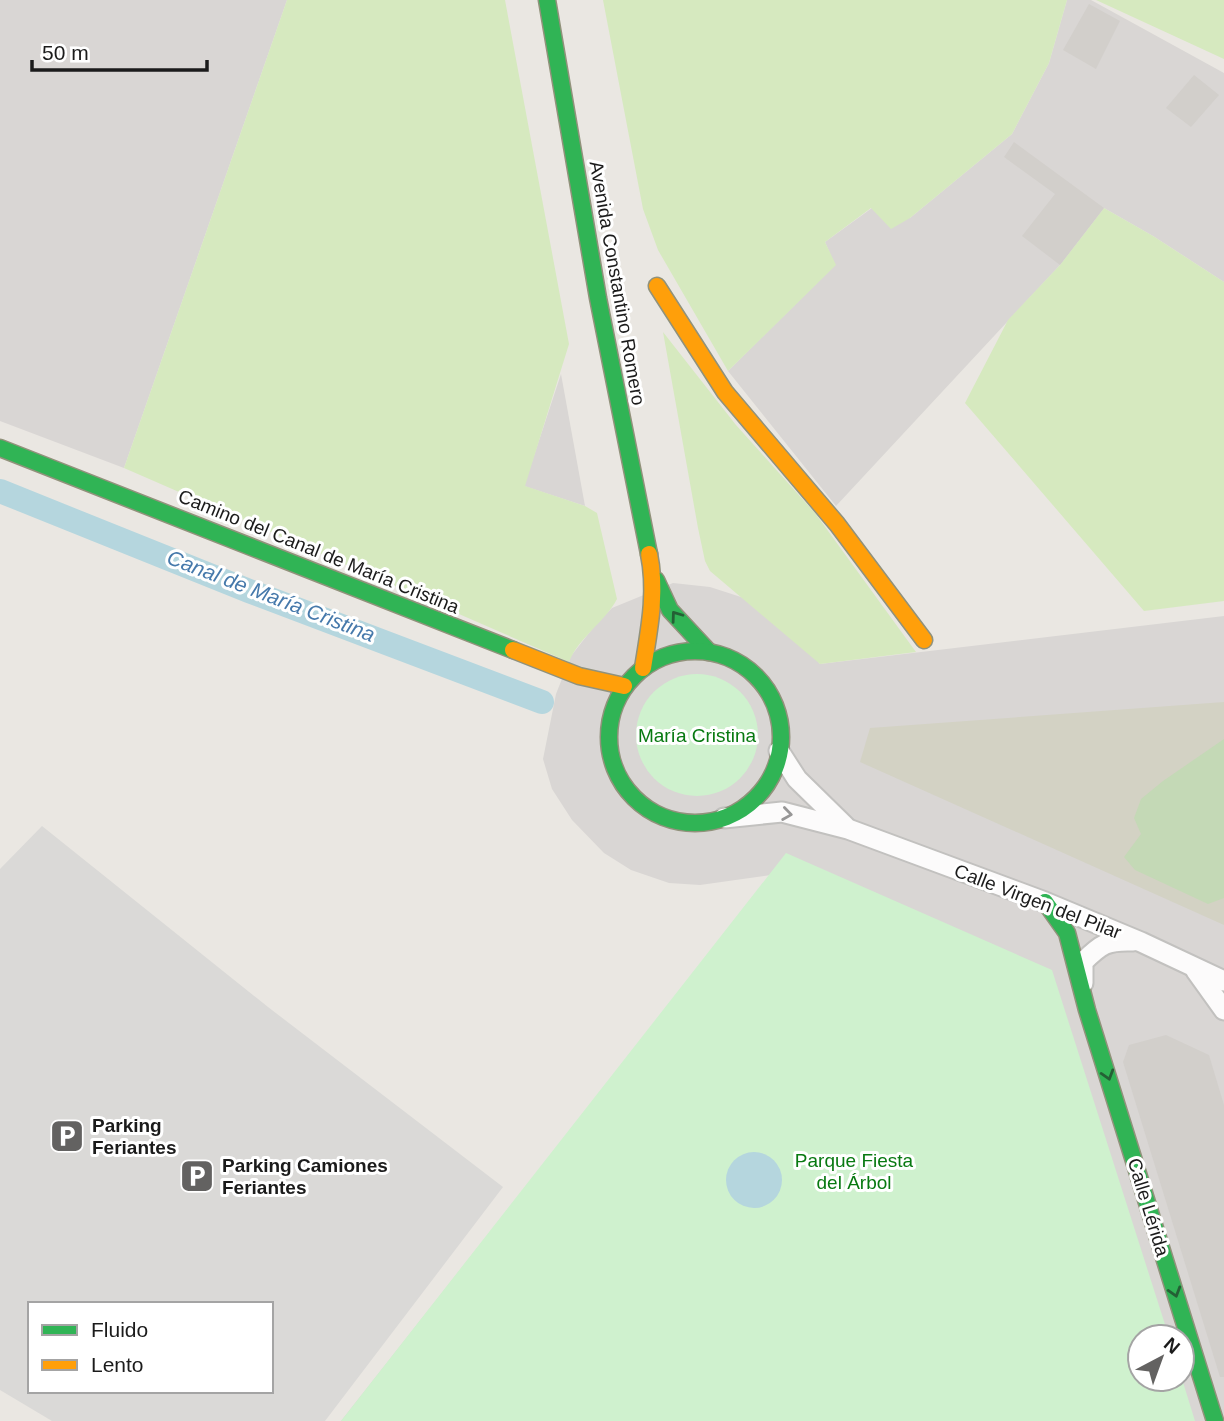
<svg xmlns="http://www.w3.org/2000/svg" width="1224" height="1421" viewBox="0 0 1224 1421" font-family="Helvetica,sans-serif">
<style>
.residential{fill:#d9d6d4;fill-rule:evenodd}
.construction{fill:#d3d2c4}
.grass{fill:#d6e9bf}
.forest{fill:#c4d9b6}
.park{fill:#cff1ce}
.parking{fill:#dad9d7;fill-rule:evenodd}
.water{fill:#b5d6de}
.lines{fill:none;stroke-linecap:round;stroke-linejoin:round}
.canal{stroke:#b5d6de;stroke-width:24}
.building{fill:#d2cfcb}
.street-casing{stroke:#c2c1bf;stroke-width:23}
.fast-casing{stroke:#91927b;stroke-width:19}
.slow-casing{stroke:#91927b;stroke-width:19}
.street{stroke:#fcfbfb;stroke-width:19}
.fast{stroke:#30b455;stroke-width:16}
.slow{stroke:#ff9f0a;stroke-width:16}
.oneway{stroke:#246035}
.oneway2{stroke:#979696}
.labels{text-anchor:middle;stroke-width:6;stroke-linejoin:round;paint-order:stroke}
.street-label{font-size:19px;fill:#1b1b1b;stroke:#fff}
.park-label{font-size:19px;fill:#087911;stroke:#fff}
.poi-label{font-size:19px;font-weight:bold;fill:#1b1b1b;stroke:#fff;text-anchor:start}
.water-label{font-size:21px;font-style:italic;fill:#4679ab;stroke:#fff}
</style>
<rect width="100%" height="100%" fill="#eae7e2"/>
<!-- residential -->
<g class="residential">
<path d="M0,0H287L124,468L0,421Z"/>
<path d="M1067,0H1091L1224,73V282L1153,236L1104,208L1060,265L836,506L728,371L835,265L825,242L872,208L910,218L1012,134L1049,63Z"/>
<path d="M561,374L585,506L524,486Z"/>
<path d="M673,583L710,587L741,597L786,624L820,664L1224,616V1421H341L771,875L700,885L669,883L631,870L604,853L572,820L552,789L543,759L556,694L571,656L596,624L612,608ZM1140,1337H1182V1379H1140Z"/>
</g>
<!-- construction -->
<path class="construction" d="M1224,702V925L860,762L870,728Z"/>
<!-- grass -->
<g class="grass">
<path d="M287,0H505L569,344L525,486L585,506L597,513L617,599C605,622 579,637 569,662L124,468Z"/>
<path d="M603,0H1067L1049,63L1012,134L910,218L891,229L871,208L825,242L836,265L728,371L658,250L643,209Z"/>
<path d="M1096,0H1224V59Z"/>
<path d="M1104,208L1153,236L1224,282V601L1144,611L965,403L1008,320L1060,265Z"/>
<path d="M663,332L736,425L815,513L916,652L820,664L710,571L705,561L698,528Z"/>
</g>
<!-- forest -->
<path class="forest" d="M1224,739V898L1208,904L1135,870L1124,857L1141,834L1134,818L1141,799L1163,781Z"/>
<!-- park -->
<g class="park">
<circle cx="697" cy="735" r="61"/>
<path d="M786,853L1052,970L1169,1337H1140V1379H1182L1195,1421H341Z"/>
</g>
<!-- parking -->
<path class="parking" d="M42,826L268,1007L503,1187L325,1421H52L0,1390V869ZM30,1304H271V1391H30Z"/>
<!-- water -->
<circle class="water" cx="754" cy="1180" r="28"/>
<g class="lines">
<!-- canal -->
<path class="canal" d="M0,491L249,591L542,702"/>
</g>
<!-- building -->
<g class="building">
<path d="M1089,4L1120,21L1096,69L1063,50Z"/>
<path d="M1194,75L1219,95L1191,127L1166,108Z"/>
<path d="M1014,142L1104,208L1060,265L1022,236L1055,194L1004,157Z"/>
<path d="M1166,1035L1209,1055L1224,1105V1377H1220L1123,1062L1129,1045Z"/>
</g>
<g class="lines">
<!-- street casing -->
<g class="street-casing">
<g id="street">
<path d="M779,751L797,779L845,826"/>
<path d="M724,818L782,812L848,829L1045,902L1141,942L1224,981"/>
<path d="M1196,971L1224,1010"/>
<path d="M1083,983V962C1101,944 1107,940 1133,941"/>
</g>
</g>
<!-- fast casing -->
<g class="fast-casing">
<g id="fast">
<path d="M547,0L598,298L649,554"/>
<path d="M0,448L513,650"/>
<path d="M656,580L670,610L709,652"/>
<circle cx="695" cy="737" r="86"/>
<path d="M1045,902L1067,933L1087,1010L1215,1421"/>
</g>
</g>
<!-- slow casing -->
<g class="slow-casing">
<g id="slow">
<path d="M657,286L725,392L837,524L924,640"/>
<path d="M513,650L579,676L624,686"/>
<path d="M643,668C649,630 657,593 649,554"/>
</g>
</g>
<!-- street -->
<use href="#street" class="street"/>
<!-- fast -->
<use href="#fast" class="fast"/>
<!-- slow -->
<use href="#slow" class="slow"/>
</g>
<!-- one-way arrows -->
<defs><path id="oneway-chevron" d="M-2-3.5L2.5 0L-2 3.5" fill="none" stroke-width="1.6" stroke-linecap="round" stroke-linejoin="round" transform="scale(1.75)"/></defs>
<g class="oneway">
<use href="#oneway-chevron" transform="translate(676 616) rotate(-126)"/>
<use href="#oneway-chevron" transform="translate(1108 1075) rotate(73)"/>
<use href="#oneway-chevron" transform="translate(1175 1292) rotate(73)"/>
</g>
<use class="oneway2" href="#oneway-chevron" transform="translate(787 814) rotate(8)"/>
<!-- icons -->
<defs>
<g id="parking-square" transform="scale(1.75)"><rect x="-9" y="-9" width="18" height="18" rx="4" fill="#636261" stroke="#fff"/><path d="M-3.5-5.5H1a3.5 3.5 0 0 1 0 7H-1V5.5H-3.5ZM-1-3.4V-.6H.8a1.4 1.4 0 0 0 0-2.8Z" fill="#fff"/></g>
</defs>
<g fill-rule="evenodd">
<use href="#parking-square" x="67" y="1136"/>
<use href="#parking-square" x="197" y="1176"/>
</g>
<g class="labels">
<!-- street labels -->
<g class="street-label">
<text transform="translate(618 283) rotate(80)" y="7">Avenida Constantino Romero</text>
<text transform="translate(319 551) rotate(22)" y="7">Camino del Canal de María Cristina</text>
<text transform="translate(1038 901) rotate(21)" y="7">Calle Virgen del Pilar</text>
<text transform="translate(1149 1207) rotate(73)" y="7">Calle Lérida</text>
</g>
<!-- park labels -->
<g class="park-label">
<text x="697" y="742">María Cristina</text>
<text x="854" y="1167">Parque Fiesta<tspan x="854" dy="22">del Árbol</tspan></text>
</g>
<!-- poi labels -->
<g class="poi-label">
<text x="92" y="1132">Parking<tspan x="92" dy="22">Feriantes</tspan></text>
<text x="222" y="1172">Parking Camiones<tspan x="222" dy="22">Feriantes</tspan></text>
</g>
<!-- water labels -->
<g class="water-label">
<text transform="translate(271 596) rotate(21)" y="7">Canal de María Cristina</text>
</g>
</g>
<!-- legend -->
<rect x="28" y="1302" width="245" height="91" fill="#ffffff" stroke="#a4a4a4" stroke-width="2"/>
<rect x="42" y="1325" width="35" height="10" fill="#30b455" stroke="#a4a4a4" stroke-width="2"/>
<text x="91" y="1337" font-size="21" fill="#1b1b1b">Fluido</text>
<rect x="42" y="1360" width="35" height="10" fill="#ff9f0a" stroke="#a4a4a4" stroke-width="2"/>
<text x="91" y="1372" font-size="21" fill="#1b1b1b">Lento</text>
<!-- north arrow -->
<g transform="translate(1161 1358) rotate(41)"><circle r="33" fill="#ffffff" stroke="#a4a4a4" stroke-width="2"/>
<path d="M0-5L12 26L0 18L-12 26Z" fill="#636261"/>
<text y="-10" font-size="19" font-weight="bold" text-anchor="middle" fill="#1b1b1b">N</text>
</g>
<!-- scale -->
<path d="M32 60v10h175v-10" fill="none" stroke="#1b1b1b" stroke-width="3.5"/>
<text x="42" y="60" font-size="21" fill="#1b1b1b" stroke="#ffffff" stroke-width="5" paint-order="stroke">50 m</text>
</svg>
